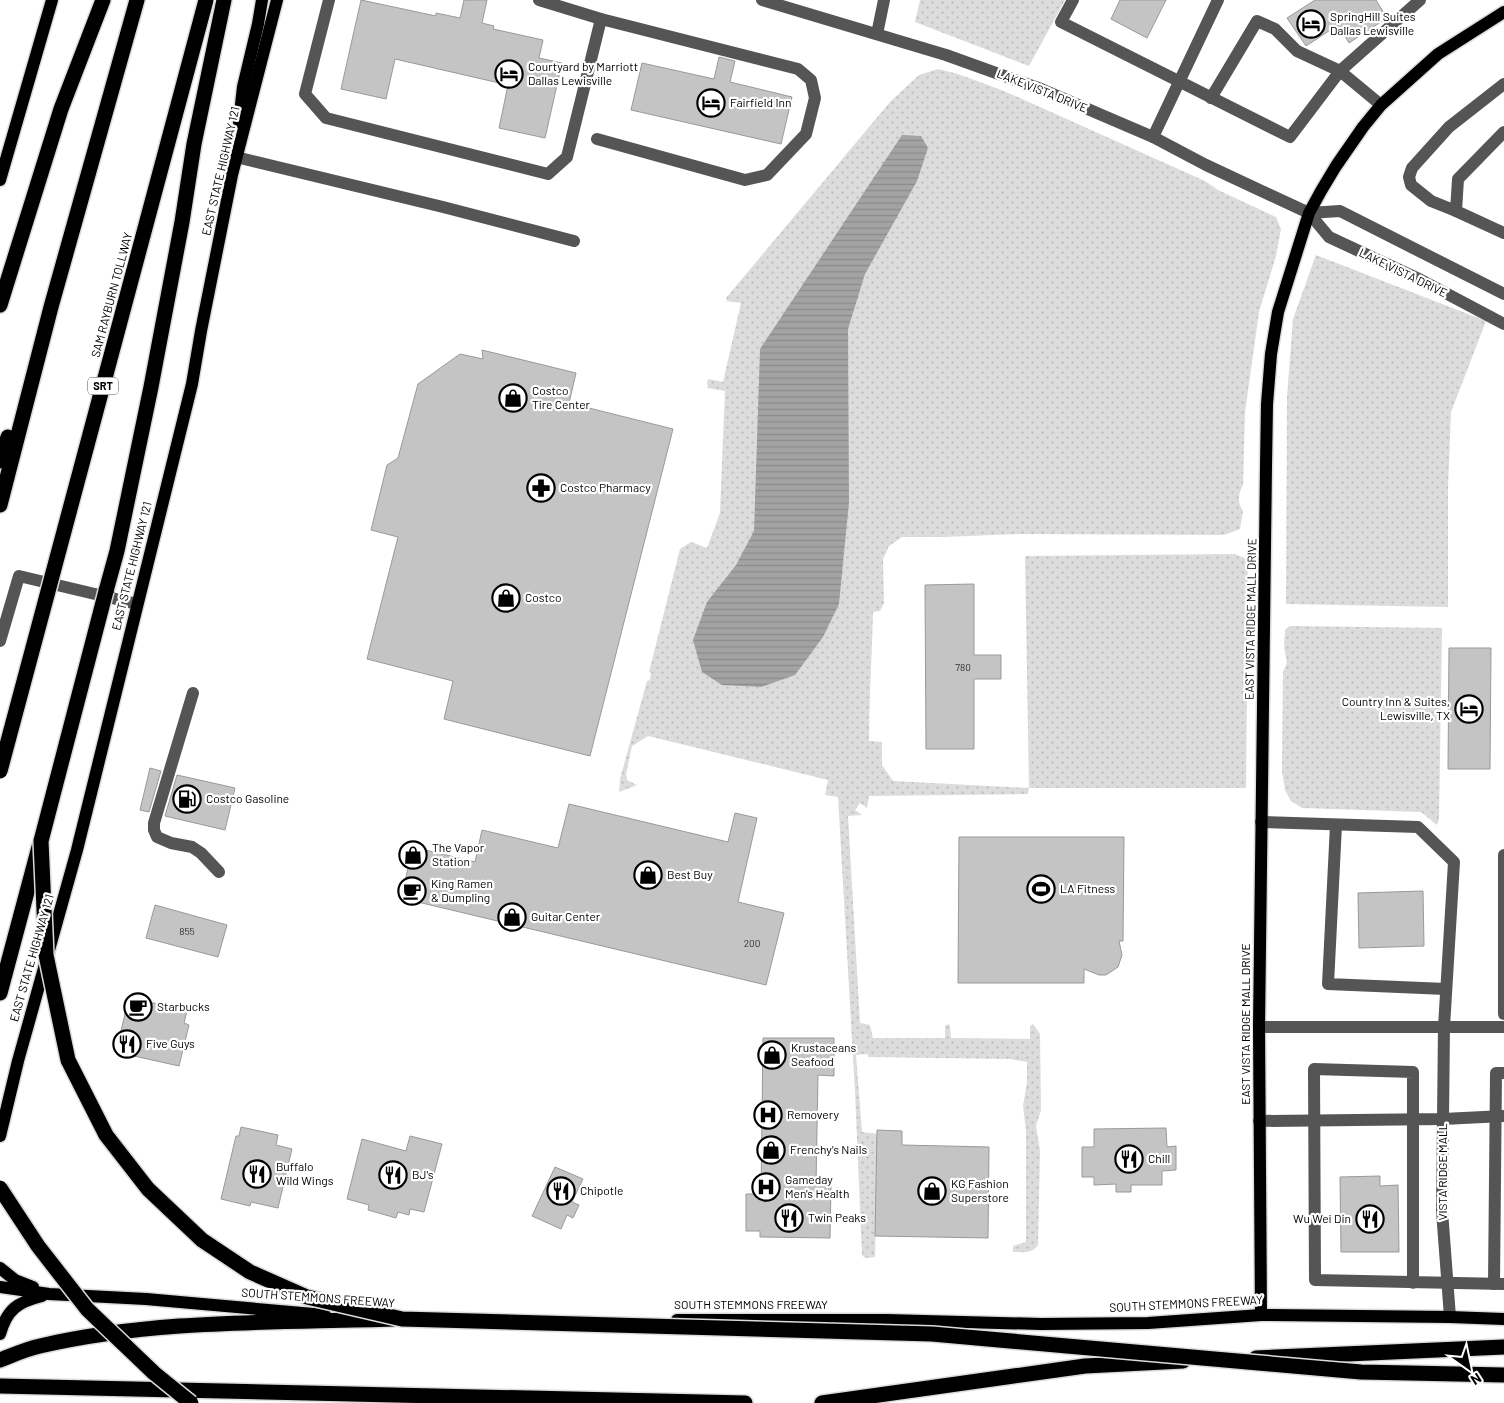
<svg xmlns="http://www.w3.org/2000/svg" width="1504" height="1403" viewBox="0 0 1504 1403" font-family="Barlow,sans-serif">
<style>
.grass{fill:url(#grass-dots)}
.water{fill:url(#water-rules)}
.building{fill:#c4c4c4;stroke:#999}
.lines{fill:none;stroke-linecap:round;stroke-linejoin:round}
.major-casing{stroke:#dbdbdb;stroke-width:15}
.highway-casing{stroke:#dbdbdb;stroke-width:18}
.minor{stroke:#555;stroke-width:12}
.major{stroke:#000;stroke-width:12}
.highway{stroke:#000;stroke-width:15}
.highway-bridge-casing{stroke:#dbdbdb;stroke-width:18;stroke-linecap:butt}
.highway-bridge{stroke:#000;stroke-width:15}
.labels{text-anchor:middle;stroke-width:4.5;stroke-linejoin:round;paint-order:stroke}
.number-label{font-size:10px;fill:#313131}
.shield{fill:#fff;stroke:#4c4c4c;stroke-width:1}
.shield-label{font-size:11px;font-weight:bold;fill:#000}
.poi-label{font-size:12px;fill:#000;stroke:#fff;text-anchor:start}
.street-label{font-size:12px;fill:#000;stroke:#fff}
</style>
<defs>
<pattern id="grass-dots" width="8" height="8" patternUnits="userSpaceOnUse" patternTransform="scale(1.25)"><rect width="8" height="8" fill="#dcdcdc"/><path d="M2 2h.1M6 6h.1" fill="none" stroke="#bbb" stroke-width="1.8" stroke-linecap="round"/></pattern>
<pattern id="water-rules" width="6" height="5" patternUnits="userSpaceOnUse" patternTransform="scale(1.25)"><rect width="6" height="5" fill="#a3a3a3"/><path d="M0 2.5h6" fill="none" stroke="#8b8b8b"/></pattern>
</defs>
<rect width="100%" height="100%" fill="#fff"/>
<!-- grass -->
<g class="grass">
<path d="M920,0H1065L1029,66L915,22Z"/>
<path d="M938,69L958,74L1004,91L1205,181L1218,190L1276,217L1281,229L1276,256L1259,312L1245,412L1243,485C1238,494 1237,502 1243,511L1240,529L1224,535L1021,534L943,537H902L889,546L883,559L884,603L880,611L873,612C872,655 869,698 869,741L882,742V765L893,781L1029,788L1025,556L1235,554L1247,559L1248,580L1246,788H1029L1028,794L869,796L867,808L860,803L855,810L862,815L848,816L860,1023L870,1025L873,1038H945V1026L948,1024L950,1026L951,1038L1030,1039V1026L1033,1024L1040,1034L1041,1110L1036,1126L1040,1151L1038,1245C1032,1254 1023,1252 1013,1252V1246L1026,1242V1131L1023,1106L1027,1082V1062L1010,1059L868,1057V1054L856,1055L862,1132L878,1134L875,1257L865,1258L862,1255L855,1091L838,797L825,795L828,780L648,736L632,746L626,774L627,780L637,785L619,792L620,779L647,681L650,680L651,673L649,672L680,549L691,542L707,548L720,513L725,391L708,388L707,381L709,379L723,382L741,303L727,301L726,298L890,102L919,75Z"/>
<path d="M1316,255L1486,321L1451,412L1448,487V607L1286,604L1287,397L1293,319Z"/>
<path d="M1290,626L1442,628L1439,819L1437,825L1421,812L1302,808L1291,801L1285,790L1282,771L1283,671C1289,663 1286,660 1285,652C1283,645 1285,637 1285,630Z"/>
</g>
<!-- water -->
<path class="water" d="M902,135L921,136L928,148L917,181L865,274L848,329L849,502L839,604L823,637L795,675L761,687L722,685L702,672L693,640L707,602L736,565L754,531L760,349Z"/>
<!-- building -->
<g class="building">
<path d="M361,0L436,16V13L460,18L464,0H487L482,23L494,26L493,29L543,40L539,58L562,63L545,138L499,128L508,85L395,59L386,99L341,89Z"/>
<path d="M1120,0H1166L1147,38L1111,19Z"/>
<path d="M1315,0H1376L1387,18L1349,43L1338,25L1306,46L1287,18Z"/>
<path d="M719,57L735,61L730,82L792,97L781,144L631,110L642,63L714,79Z"/>
<path d="M482,350L576,373L569,403L673,429L590,756L444,719L453,681L367,659L398,537L371,530L387,465L398,458L418,384L460,354L483,359Z"/>
<path d="M974,584V655H1001V679H974V749H926L925,585Z"/>
<path d="M1449,648H1491L1490,769H1448Z"/>
<path d="M150,768L161,771L149,812L140,810Z"/>
<path d="M177,775L235,788L225,830L165,816Z"/>
<path d="M569,804L728,842L735,813L757,818L738,902L784,913L766,985L401,898L413,847L475,862L482,830L558,848Z"/>
<path d="M959,837H1124L1123,941H1119L1122,955L1118,967L1106,975H1099L1084,969V983H958Z"/>
<path d="M1423,891L1424,946L1359,948L1358,893Z"/>
<path d="M155,905L227,925L218,957L146,938Z"/>
<path d="M129,997L187,1011L184,1023L189,1025L179,1066L116,1052Z"/>
<path d="M763,1038H834V1076L818,1075L816,1185H831L830,1238L760,1237V1231H746V1194H761Z"/>
<path d="M241,1127L278,1135L276,1145L292,1149L278,1208L251,1202L250,1206L221,1199L236,1136H239Z"/>
<path d="M1166,1128L1167,1147L1176,1146V1170L1162,1171V1185H1131V1192H1116V1184L1094,1185V1177H1082V1147H1094V1129Z"/>
<path d="M877,1130L902,1131V1145L989,1147L988,1238L875,1236Z"/>
<path d="M410,1136L442,1144L424,1212L410,1209L409,1215L398,1212L396,1218L368,1210L369,1205L347,1199L362,1139L406,1151Z"/>
<path d="M555,1167L583,1179L572,1202L579,1205L573,1218L567,1215L561,1229L532,1216Z"/>
<path d="M1380,1176V1186L1398,1185L1399,1252H1341L1340,1177Z"/>
</g>
<g class="lines">
<!-- major casing -->
<g class="major-casing">
<g id="major">
<path d="M239,122L243,87L258,24L262,0"/>
<path d="M0,180L52,0"/>
<path d="M0,1136L18,1061L77,850L192,384L201,331L232,175L277,0"/>
<path d="M0,1268L15,1280L33,1287"/>
<path d="M0,1287L49,1294L146,1299L325,1315"/>
<path d="M1261,1315L1259,1027L1266,466L1267,404L1271,354L1278,312L1309,213L1321,191L1336,166L1363,127L1381,105L1438,54L1504,12"/>
<path d="M677,1320H887L1041,1324L1148,1323L1261,1315L1450,1317L1504,1319"/>
<path d="M0,1334C7,1309 18,1302 42,1296"/>
</g>
</g>
<!-- highway casing -->
<g class="highway-casing">
<g id="highway">
<path d="M0,305L61,109L103,0"/>
<path d="M0,461L8,437"/>
<path d="M0,505L51,307L137,0"/>
<path d="M106,591L117,551L151,387L182,222L194,144L224,0"/>
<path d="M0,993L39,847"/>
<path d="M1256,1358L1504,1347"/>
<path d="M0,1360C13,1355 26,1349 40,1346C156,1319 275,1323 393,1319"/>
<path d="M0,1386L745,1403"/>
<path d="M822,1403L1085,1366L1183,1361"/>
</g>
</g>
<!-- minor -->
<g class="minor">
<path d="M329,0L305,94L326,118L548,174L567,157L601,19"/>
<path d="M539,0L601,19L798,69L811,80L815,98L806,134L767,175L745,180L597,139"/>
<path d="M762,0L946,55L1041,89L1153,137L1206,165L1309,213L1329,237L1421,280L1504,324"/>
<path d="M1073,0L1061,22L1290,137L1340,71L1420,0"/>
<path d="M877,34L884,0"/>
<path d="M1211,98L1257,21L1275,29L1297,51L1340,71L1381,105"/>
<path d="M1504,132L1458,179L1456,211L1504,233"/>
<path d="M1153,137L1218,0"/>
<path d="M236,157L443,207L574,241"/>
<path d="M1456,211L1431,201L1411,185L1409,177L1412,168L1449,127L1504,84"/>
<path d="M1309,213L1340,211L1504,294"/>
<path d="M0,641L19,576L137,604"/>
<path d="M193,693L154,823V830L157,837L171,843L192,847L201,853L219,872"/>
<path d="M1261,822L1418,827L1454,862L1444,1027L1442,1211L1450,1317"/>
<path d="M1336,825L1328,984L1446,989"/>
<path d="M1504,855V1014"/>
<path d="M1259,1027H1504"/>
<path d="M1259,1121L1443,1119L1504,1116"/>
<path d="M1413,1283V1072L1314,1069L1315,1280L1504,1284"/>
<path d="M1494,1284L1496,1073H1504"/>
</g>
<!-- major -->
<use href="#major" class="major"/>
<!-- highway -->
<use href="#highway" class="highway"/>
<!-- highway-bridge casing -->
<g class="highway-bridge-casing">
<g id="highway-bridge">
<path d="M106,591L41,841L46,955L68,1060L106,1135L148,1189L202,1240L250,1272L307,1297L402,1319L932,1334L1361,1372L1504,1375"/>
<path d="M0,771L206,0"/>
<path d="M0,1188L38,1246L87,1309L154,1373L191,1403"/>
</g>
</g>
<!-- highway-bridge -->
<use href="#highway-bridge" class="highway-bridge"/>
</g>
<!-- icons -->
<defs>
<g id="hotel-ring" transform="scale(1.4375)"><circle r="9.5" fill="#fff" stroke="#000" stroke-width="1.5"/><path d="M-6-4.5h1.5V1H6V5H4.5V3h-9V5H-6ZM-4 0a1.8 1.8 0 1 1 3.6 0ZM.5 0V-2.5h3Q6-2.5 6 0Z" fill="#000"/></g>
<g id="shop-ring" transform="scale(1.4375)"><circle r="9.5" fill="#fff" stroke="#000" stroke-width="1.5"/><path d="M-5-2.5h2.3a2.7 3.5 0 0 1 5.4 0H5L5.5 6h-11ZM-1.5-2.5h3a1.5 2.3 0 0 0-3 0Z" fill="#000"/></g>
<g id="pharmacy-ring" transform="scale(1.4375)"><circle r="9.5" fill="#fff" stroke="#000" stroke-width="1.5"/><path d="M-2-6h4v4h4v4h-4v4h-4v-4h-4v-4h4Z" fill="#000"/></g>
<g id="fuel-ring" transform="scale(1.4375)"><circle r="9.5" fill="#fff" stroke="#000" stroke-width="1.5"/><path d="M-5.5-6h7V0h2V4h1.3V-2.5L3-4.5l.8-.8L6-3V5H2.5V1h-1V6h-7ZM-4.2-4.7v3.2H.2V-4.7Z" fill="#000"/></g>
<g id="stadium-ring" transform="scale(1.4375)"><circle r="9.5" fill="#fff" stroke="#000" stroke-width="1.5"/><path d="M0-5a6.5 5 0 1 0 0 10a6.5 5 0 1 0 0-10ZM-3.5-1.8h7v3.6h-7Z" fill="#000"/></g>
<g id="cafe-ring" transform="scale(1.4375)"><circle r="9.5" fill="#fff" stroke="#000" stroke-width="1.5"/><path d="M-5.5-4.5H6V0H3Q3 3.5 0 3.5H-2.5Q-5.5 3.5-5.5 0ZM3-3.2v2h1.7v-2ZM-6 4.5H4V6H-6Z" fill="#000"/></g>
<g id="restaurant-ring" transform="scale(1.4375)"><circle r="9.5" fill="#fff" stroke="#000" stroke-width="1.5"/><path d="M-5-6h1v4h1v-4h1v4h1v-4h1v5L-1.5 .5V6h-2V.5L-5-1ZM5-6V6H3V1.5H1.5Q1.5-4 5-6Z" fill="#000"/></g>
<g id="hospital-ring" transform="scale(1.4375)"><circle r="9.5" fill="#fff" stroke="#000" stroke-width="1.5"/><path d="M-5-5h3v3.5h4V-5h3V5h-3V1.5h-4V5h-3Z" fill="#000"/></g>
</defs>
<g fill-rule="evenodd">
<use href="#hotel-ring" x="1311" y="24"/>
<use href="#hotel-ring" x="509" y="74"/>
<use href="#hotel-ring" x="711" y="103"/>
<use href="#shop-ring" x="513" y="398"/>
<use href="#pharmacy-ring" x="541" y="488"/>
<use href="#shop-ring" x="506" y="598"/>
<use href="#hotel-ring" x="1469" y="709"/>
<use href="#fuel-ring" x="187" y="799"/>
<use href="#shop-ring" x="413" y="855"/>
<use href="#shop-ring" x="648" y="875"/>
<use href="#stadium-ring" x="1041" y="889"/>
<use href="#cafe-ring" x="412" y="891"/>
<use href="#shop-ring" x="512" y="917"/>
<use href="#cafe-ring" x="138" y="1007"/>
<use href="#restaurant-ring" x="127" y="1044"/>
<use href="#shop-ring" x="772" y="1055"/>
<use href="#hospital-ring" x="768" y="1115"/>
<use href="#shop-ring" x="771" y="1150"/>
<use href="#restaurant-ring" x="1129" y="1159"/>
<use href="#restaurant-ring" x="257" y="1174"/>
<use href="#restaurant-ring" x="393" y="1175"/>
<use href="#hospital-ring" x="766" y="1187"/>
<use href="#restaurant-ring" x="561" y="1191"/>
<use href="#shop-ring" x="932" y="1191"/>
<use href="#restaurant-ring" x="789" y="1218"/>
<use href="#restaurant-ring" x="1370" y="1219"/>
</g>
<g class="labels">
<!-- number labels -->
<g class="number-label">
<text x="963" y="671">780</text>
<text x="187" y="935">855</text>
<text x="752" y="947">200</text>
</g>
<!-- shield labels -->
<rect class="shield" x="88" y="377.5" width="30" height="17" rx="4"/>
<g class="shield-label">
<text x="103" y="390">SRT</text>
</g>
<!-- poi labels -->
<g class="poi-label">
<text x="1330" y="21">SpringHill Suites<tspan x="1330" dy="14">Dallas Lewisville</tspan></text>
<text x="528" y="71">Courtyard by Marriott<tspan x="528" dy="14">Dallas Lewisville</tspan></text>
<text x="730" y="107">Fairfield Inn</text>
<text x="532" y="395">Costco<tspan x="532" dy="14">Tire Center</tspan></text>
<text x="560" y="492">Costco Pharmacy</text>
<text x="525" y="602">Costco</text>
<text x="1450" y="706" text-anchor="end">Country Inn &amp; Suites,<tspan x="1450" dy="14">Lewisville, TX</tspan></text>
<text x="206" y="803">Costco Gasoline</text>
<text x="432" y="852">The Vapor<tspan x="432" dy="14">Station</tspan></text>
<text x="667" y="879">Best Buy</text>
<text x="431" y="888">King Ramen<tspan x="431" dy="14">&amp; Dumpling</tspan></text>
<text x="1060" y="893">LA Fitness</text>
<text x="531" y="921">Guitar Center</text>
<text x="157" y="1011">Starbucks</text>
<text x="146" y="1048">Five Guys</text>
<text x="791" y="1052">Krustaceans<tspan x="791" dy="14">Seafood</tspan></text>
<text x="787" y="1119">Removery</text>
<text x="790" y="1154">Frenchy's Nails</text>
<text x="1148" y="1163">Chill</text>
<text x="276" y="1171">Buffalo<tspan x="276" dy="14">Wild Wings</tspan></text>
<text x="412" y="1179">BJ's</text>
<text x="785" y="1184">Gameday<tspan x="785" dy="14">Men's Health</tspan></text>
<text x="951" y="1188">KG Fashion<tspan x="951" dy="14">Superstore</tspan></text>
<text x="580" y="1195">Chipotle</text>
<text x="808" y="1222">Twin Peaks</text>
<text x="1351" y="1223" text-anchor="end">Wu Wei Din</text>
</g>
<!-- street labels -->
<g class="street-label">
<text transform="translate(1042 91) rotate(22)" y="4">LAKE VISTA DRIVE</text>
<text transform="translate(221 171) rotate(-77)" y="4">EAST STATE HIGHWAY 121</text>
<text transform="translate(1403 273) rotate(26)" y="4">LAKE VISTA DRIVE</text>
<text transform="translate(112 295) rotate(-75)" y="4">SAM RAYBURN TOLLWAY</text>
<text transform="translate(132 566) rotate(-76)" y="4">EAST STATE HIGHWAY 121</text>
<text transform="translate(1251 619) rotate(-89)" y="4">EAST VISTA RIDGE MALL DRIVE</text>
<text transform="translate(32 958) rotate(-74)" y="4">EAST STATE HIGHWAY 121</text>
<text transform="translate(1246 1024) rotate(-90)" y="4">EAST VISTA RIDGE MALL DRIVE</text>
<text transform="translate(1443 1172) rotate(-90)" y="4">VISTA RIDGE MALL</text>
<text transform="translate(318 1298) rotate(4)" y="4">SOUTH STEMMONS FREEWAY</text>
<text transform="translate(1186 1304) rotate(-3)" y="4">SOUTH STEMMONS FREEWAY</text>
<text x="751" y="1309">SOUTH STEMMONS FREEWAY</text>
</g>
</g>
<!-- north arrow -->
<g transform="translate(1469 1368) rotate(147)" stroke="#ffffff" stroke-width="4" paint-order="stroke">
<path d="M0-4L9 19L0 12L-9 19Z" fill="#000000"/>
<text y="-8" font-size="14" font-weight="bold" text-anchor="middle" fill="#000000">N</text>
</g>
</svg>
